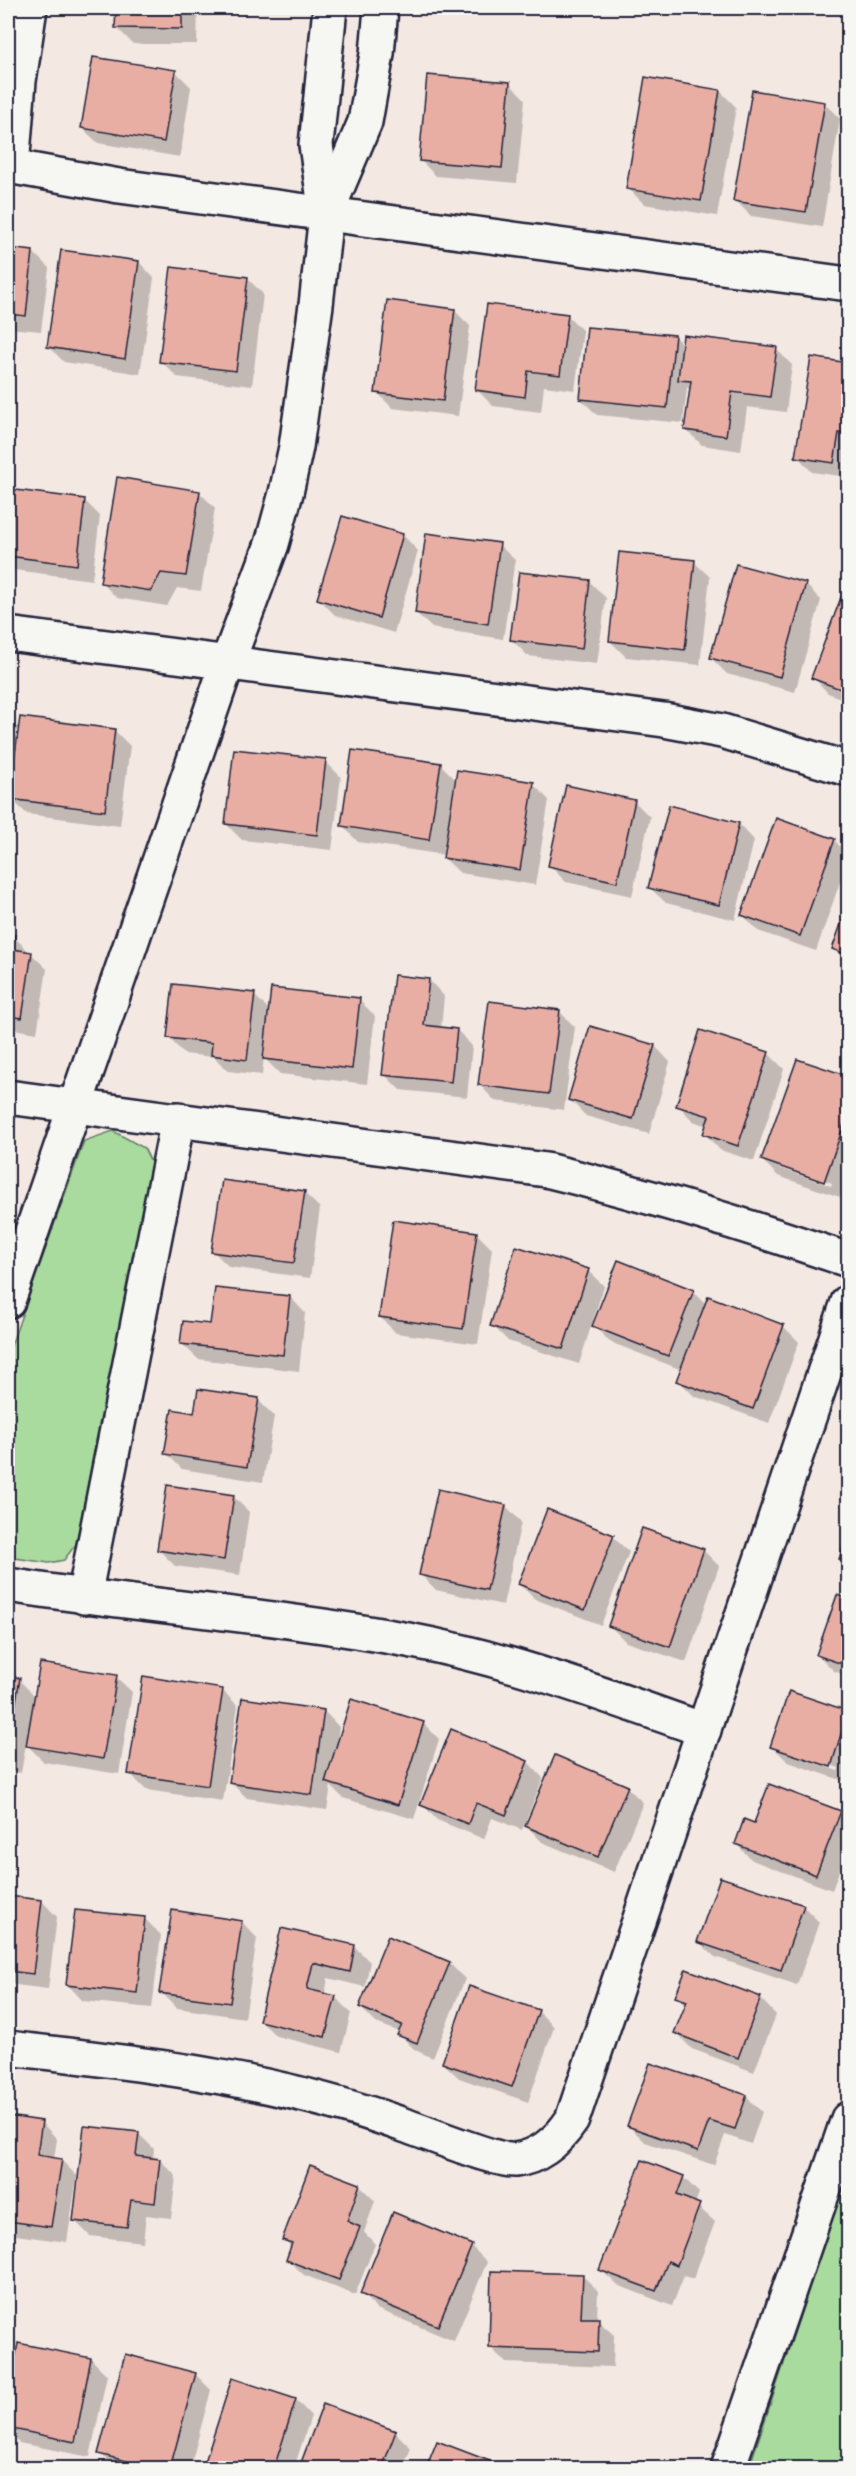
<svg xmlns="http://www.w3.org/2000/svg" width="856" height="2476" viewBox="0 0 856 2476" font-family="'Indie Flower',sans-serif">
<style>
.green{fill:#a8db9d;stroke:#657e6c;stroke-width:1.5}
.shadow{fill:#0003;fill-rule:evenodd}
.building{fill:#e8aea4;stroke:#22223b;stroke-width:1.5}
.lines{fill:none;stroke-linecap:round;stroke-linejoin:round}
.street-casing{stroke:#22223b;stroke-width:38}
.street{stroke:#f6f6f2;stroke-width:33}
</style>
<rect width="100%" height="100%" fill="#f3e8e2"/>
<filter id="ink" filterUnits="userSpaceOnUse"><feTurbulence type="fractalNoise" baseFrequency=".0167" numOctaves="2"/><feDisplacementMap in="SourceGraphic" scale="12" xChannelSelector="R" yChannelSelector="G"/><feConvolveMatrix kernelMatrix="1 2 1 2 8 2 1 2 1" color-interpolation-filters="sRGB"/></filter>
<g filter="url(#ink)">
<!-- green -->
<g class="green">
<path d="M113,1131L144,1148L152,1164L76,1544L64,1560L49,1563L8,1557V1354L84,1141Z"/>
<path d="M848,2172V2468H749Z"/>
</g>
<!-- shadow -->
<g class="shadow">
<path d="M107,8H198L197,44H133L117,28V15Z"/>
<path d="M175,71L191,87L180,157L98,143L82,128Z"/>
<path d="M509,83L525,99L517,183L436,176L420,160Z"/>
<path d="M720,91L736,107L717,216L644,204L628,188Z"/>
<path d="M824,103L840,119L822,227L751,216L735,200Z"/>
<path d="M8,249L33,252L49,268L41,331L8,328Z"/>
<path d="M139,262L154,278L140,374L64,362L49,347Z"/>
<path d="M247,278L263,294L252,386L177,377L161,361Z"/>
<path d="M454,310L470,326L458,416L392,408L377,392Z"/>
<path d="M567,315L583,331L575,390L544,386L541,412L493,406L477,390Z"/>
<path d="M674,336L684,346L776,349L792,365L786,412L747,407L741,451L702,445L686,430L691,391L687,387L683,423L597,415L581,399Z"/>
<path d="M813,359L848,365V477L812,472L797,456Z"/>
<path d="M8,491L85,501L100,516L92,580L14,570L8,563Z"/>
<path d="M199,492L215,508L201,591L177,588L167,606L117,598L101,582Z"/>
<path d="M403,535L418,551L394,633L335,615L319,599Z"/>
<path d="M499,545L515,560L503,639L432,628L416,613Z"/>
<path d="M694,562L710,577L700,665L626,657L610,641Z"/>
<path d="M590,582L606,598L597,664L528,656L512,640Z"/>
<path d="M805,584L821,600L795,692L727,674L711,658Z"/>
<path d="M844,594L848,595V690L830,683V686L848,693V701L828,693L813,677Z"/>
<path d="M8,719L17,728L8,776Z"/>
<path d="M114,730L130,746L120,826L27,814L11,799Z"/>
<path d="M325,761L341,777L332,850L242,840L226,824Z"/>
<path d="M440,764L457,781L533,784L549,800L535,885L460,873L444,858L445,855L358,842L343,826Z"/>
<path d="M634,801L650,817L632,896L566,882L550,866Z"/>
<path d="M739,824L754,840L735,920L666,903L650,888Z"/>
<path d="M834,840L848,855V859L816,951L758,931L743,915Z"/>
<path d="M848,909V964L834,949Z"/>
<path d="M8,936L14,937L47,969L37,1033L8,1028Z"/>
<path d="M429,980L444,996L441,1029L457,1030L472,1046L467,1097L400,1090L384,1074Z"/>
<path d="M254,995L270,1011L359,1000L375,1016L367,1084L280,1074L264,1058L262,1075L228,1071L214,1057L184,1054L169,1038Z"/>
<path d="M559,1011L575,1027L564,1110L495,1101L480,1085Z"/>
<path d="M655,1046L670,1062L649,1134L586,1116L570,1100Z"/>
<path d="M768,1053L784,1069L754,1161L720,1150L705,1134L707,1126L693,1121L678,1105Z"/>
<path d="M798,1060L848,1078V1173L840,1197L778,1176L762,1160ZM779,1165L832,1183L831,1186L779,1168Z"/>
<path d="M304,1193L320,1208L310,1278L229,1267L213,1251Z"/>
<path d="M476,1233L492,1249L478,1344L396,1333L380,1317Z"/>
<path d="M588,1271L604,1286L579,1364L508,1341L492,1325Z"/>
<path d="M693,1291L706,1304L783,1326L799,1342L769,1423L694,1396L678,1380L682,1370L610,1342L594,1326Z"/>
<path d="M290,1297L305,1313L299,1371L198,1359L182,1344L212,1326Z"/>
<path d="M258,1400L274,1416L263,1482L182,1469L166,1453L195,1415Z"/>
<path d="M233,1496L249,1512L240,1575L175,1566L159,1550Z"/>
<path d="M506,1506L521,1522L503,1605L436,1590L420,1574Z"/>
<path d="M848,1536V1567L840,1559Z"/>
<path d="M613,1537L629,1552L601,1625L535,1599L519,1584Z"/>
<path d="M703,1550L719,1566L686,1662L626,1642L610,1626Z"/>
<path d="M838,1597L848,1601V1676L834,1671L818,1655Z"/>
<path d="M116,1677L132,1692L119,1774L44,1762L26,1744L21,1773L8,1770V1678L19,1680L36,1697Z"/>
<path d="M222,1690L238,1706L223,1801L146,1790L130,1774Z"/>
<path d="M790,1693L848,1713L847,1782L788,1762L772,1746ZM789,1751L839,1768L838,1771L789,1754Z"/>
<path d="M324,1711L339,1727L337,1742L423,1723L439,1739L414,1819L343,1798L331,1786L327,1810L247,1798L231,1783Z"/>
<path d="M451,1731L528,1762L543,1778L522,1830L492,1818L484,1839L437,1820L422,1804Z"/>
<path d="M627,1787L643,1803L614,1872L542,1842L527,1826Z"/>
<path d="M840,1812L848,1821V1847L832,1890L752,1860L736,1844L755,1825Z"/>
<path d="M8,1897L42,1901L57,1917L48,1989L8,1984Z"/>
<path d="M803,1906L819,1922L797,1985L715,1957L699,1942Z"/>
<path d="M145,1919L161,1935L152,2008L83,2001L68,1985Z"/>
<path d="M242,1922L257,1938L245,2018L177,2008L161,1992Z"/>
<path d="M282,1930L355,1947L370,1962L365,1987L328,1978L325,1995L335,1997L351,2013L341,2052L276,2036L260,2020Z"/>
<path d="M449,1963L465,1979L433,2058L415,2050L399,2034L400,2032L376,2023L360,2007Z"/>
<path d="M687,1971L761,1999L776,2015L754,2072L692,2049L676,2033L687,2006L677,1996Z"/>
<path d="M538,2011L554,2027L528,2102L459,2078L443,2063Z"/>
<path d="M746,2097L762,2112L751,2144L725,2135L714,2165L645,2142L629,2126Z"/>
<path d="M8,2118L42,2123L57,2139L54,2159L61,2160L77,2176L67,2242L8,2234Z"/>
<path d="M138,2133L154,2149L153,2159L160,2160L176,2176L171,2218L146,2215L143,2242L90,2236L75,2221Z"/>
<path d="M683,2177L699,2193L695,2204L715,2222L693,2279L684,2276L672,2306L617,2285L601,2270Z"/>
<path d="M359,2185L375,2201L364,2232L375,2244L355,2295L304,2275L288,2260L292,2248L284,2239Z"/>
<path d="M471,2246L487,2262L454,2341L377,2309L361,2293Z"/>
<path d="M582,2275L598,2291L597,2320L614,2335L613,2367L506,2363L490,2347Z"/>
<path d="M19,2345L91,2359L107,2375L90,2457L19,2443L8,2431V2404Z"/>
<path d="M195,2374L211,2390L190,2468H115L100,2453Z"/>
<path d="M233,2380L296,2400L311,2416L294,2468H204Z"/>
<path d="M324,2406L395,2432L411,2448L403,2468H301Z"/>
<path d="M438,2442L504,2468H427Z"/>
</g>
<!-- building -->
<g class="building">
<path d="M116,8H182V29L115,28Z"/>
<path d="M93,57L176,70L164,142L81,128Z"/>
<path d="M427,75L510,82L502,168L419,161Z"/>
<path d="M645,77L720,90L701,201L626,189Z"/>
<path d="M752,90L825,102L806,212L733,201Z"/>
<path d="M8,248L33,251L26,316L8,314Z"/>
<path d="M61,250L139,261L125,359L47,347Z"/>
<path d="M171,267L248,277L236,371L159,362Z"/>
<path d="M387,300L455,309L443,401L375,393Z"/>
<path d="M487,304L568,314L560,375L528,371L525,397L475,390Z"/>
<path d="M587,327L675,335L667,408L580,399Z"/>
<path d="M683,335L777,347L770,397L732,392L726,436L684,430L691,381L678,380Z"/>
<path d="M811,357L848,363V435L839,433L834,463L795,457Z"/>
<path d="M117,477L200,491L186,576L161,573L151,591L100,583Z"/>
<path d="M8,489L85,499L77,565L8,556Z"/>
<path d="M342,516L403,534L379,618L317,599Z"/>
<path d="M426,533L500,543L488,624L415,613Z"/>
<path d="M619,552L695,560L685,650L609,641Z"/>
<path d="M736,564L806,583L780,677L710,658Z"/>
<path d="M519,572L590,580L582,649L510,640Z"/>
<path d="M843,592L848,594V692L811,678Z"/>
<path d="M20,717L115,729L105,811L9,799Z"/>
<path d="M234,749L326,759L317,835L225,824Z"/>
<path d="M352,750L441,763L429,840L341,826Z"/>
<path d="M457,770L534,782L520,870L443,858Z"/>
<path d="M566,785L635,800L617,882L548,866Z"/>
<path d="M669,805L739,823L719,905L648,888Z"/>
<path d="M776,818L835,839L800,936L741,915Z"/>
<path d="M848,905V955L832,949Z"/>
<path d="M8,934L15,935L13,949L32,952L22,1018L8,1016Z"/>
<path d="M394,975L429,979L424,1025L457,1029L451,1082L382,1075Z"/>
<path d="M173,984L255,993L247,1060L211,1055L212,1043L167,1038Z"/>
<path d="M271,988L360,998L352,1069L263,1059Z"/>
<path d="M489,1001L560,1010L549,1094L478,1085Z"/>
<path d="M590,1026L655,1045L633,1119L568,1100Z"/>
<path d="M700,1030L769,1052L738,1146L703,1134L709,1116L676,1106Z"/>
<path d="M797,1059L848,1076V1113L824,1182L761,1160Z"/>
<path d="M222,1180L305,1191L294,1263L211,1252Z"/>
<path d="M393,1220L477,1232L463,1329L379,1317Z"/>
<path d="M516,1246L589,1269L563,1349L490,1326Z"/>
<path d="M618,1260L694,1290L668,1356L592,1326Z"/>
<path d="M215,1288L290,1296L283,1355L180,1344L183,1321L210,1324Z"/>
<path d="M708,1296L784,1325L753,1409L676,1381Z"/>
<path d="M198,1389L259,1398L247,1467L164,1454L172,1409L194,1413Z"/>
<path d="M167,1485L234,1495L224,1560L157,1550Z"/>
<path d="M438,1489L506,1505L487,1590L419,1575Z"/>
<path d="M547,1509L614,1535L585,1610L518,1584Z"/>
<path d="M642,1528L704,1549L670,1647L608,1626Z"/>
<path d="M848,1532V1563L839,1559Z"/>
<path d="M837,1595L848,1599V1666L816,1655Z"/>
<path d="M40,1663L117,1675L103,1759L26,1746Z"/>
<path d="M8,1676L20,1678L8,1748Z"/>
<path d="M143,1676L223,1689L208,1786L128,1774Z"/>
<path d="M789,1691L848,1711L831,1767L770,1747Z"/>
<path d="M242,1698L324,1710L312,1795L229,1783Z"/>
<path d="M351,1699L424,1722L398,1805L325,1782Z"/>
<path d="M451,1729L528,1761L506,1815L476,1803L468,1824L420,1805Z"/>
<path d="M555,1755L628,1786L598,1857L525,1826Z"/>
<path d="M769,1784L841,1811L816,1875L735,1844L744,1819L754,1823Z"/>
<path d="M720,1877L804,1905L781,1970L697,1942Z"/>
<path d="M8,1896L42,1900L33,1974L8,1971Z"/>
<path d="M75,1910L145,1917L137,1993L66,1985Z"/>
<path d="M172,1910L242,1921L230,2003L159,1993Z"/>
<path d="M281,1928L355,1945L350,1972L313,1963L307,1989L336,1996L325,2037L259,2021Z"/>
<path d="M388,1936L450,1962L417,2043L397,2035L402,2025L359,2007Z"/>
<path d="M686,1969L761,1997L738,2058L674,2033L687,2001L675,1997Z"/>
<path d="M469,1986L539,2010L512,2087L442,2063Z"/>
<path d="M650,2063L747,2095L735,2129L709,2121L698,2151L627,2126Z"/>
<path d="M8,2116L42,2121L37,2155L62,2159L51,2227L8,2221Z"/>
<path d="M84,2126L139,2132L136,2156L160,2159L155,2203L131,2200L127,2227L73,2221Z"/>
<path d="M642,2160L684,2176L677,2195L700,2204L677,2265L668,2261L656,2291L599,2270Z"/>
<path d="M310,2165L360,2184L347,2221L360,2227L339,2280L286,2260L292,2243L282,2240Z"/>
<path d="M393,2212L472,2245L438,2326L360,2294Z"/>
<path d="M491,2271L583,2274L581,2318H599L598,2352L489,2348Z"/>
<path d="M18,2343L91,2358L75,2442L8,2428V2396Z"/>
<path d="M125,2354L196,2373L170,2468H155L98,2454Z"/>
<path d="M232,2378L296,2399L274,2468H203Z"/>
<path d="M323,2404L396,2431L382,2468H299Z"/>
<path d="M437,2441L508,2468H426Z"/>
</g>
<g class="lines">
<!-- street casing -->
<g class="street-casing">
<g id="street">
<path d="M8,166L119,186L848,284"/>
<path d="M12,167L19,81L30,8"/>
<path d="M326,214L365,122L377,54L381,8"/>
<path d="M8,634L664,720L722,731L848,769"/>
<path d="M8,1097L546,1170C649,1195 749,1226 848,1260"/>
<path d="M8,1301L227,664L272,544L286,493L296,447L316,305L326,214L316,145L330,8"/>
<path d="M8,1585C141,1606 276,1615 408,1640C510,1659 607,1696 704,1730"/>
<path d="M84,1597L178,1119"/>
<path d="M8,2048C142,2064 269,2077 398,2123C420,2130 497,2162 515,2160C540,2157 558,2141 572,2120L848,1302"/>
<path d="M728,2468L848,2119"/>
</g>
</g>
<!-- street -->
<use href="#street" class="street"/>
</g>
</g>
<!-- margin -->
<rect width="856" height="2476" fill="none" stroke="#f6f6f2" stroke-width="30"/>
<rect x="15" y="15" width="826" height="2446" fill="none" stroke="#22223b" stroke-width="2" filter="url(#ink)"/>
</svg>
